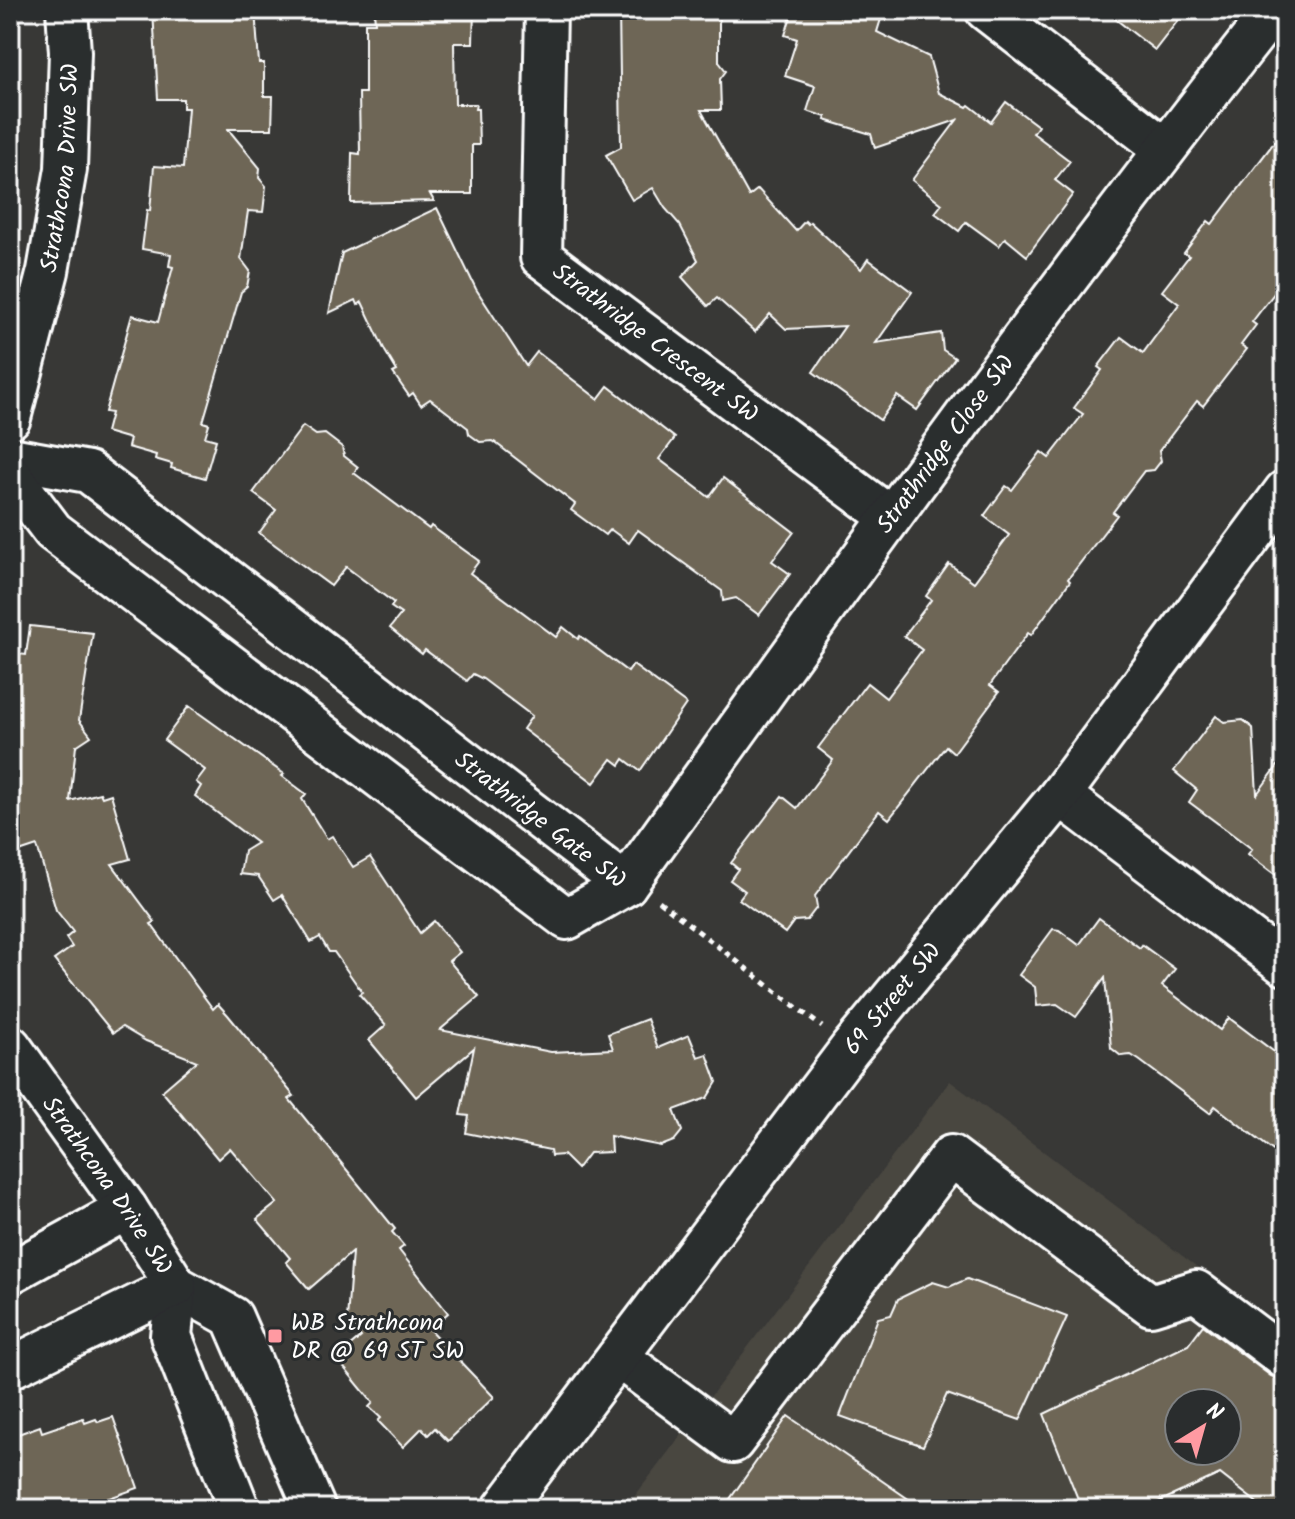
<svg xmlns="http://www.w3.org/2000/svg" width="1295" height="1519" viewBox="0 0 1295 1519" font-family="Kalam,sans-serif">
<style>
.built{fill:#484640;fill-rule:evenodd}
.building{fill:#6e6656;stroke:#fff;stroke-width:2;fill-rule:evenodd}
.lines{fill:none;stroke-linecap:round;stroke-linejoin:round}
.minor-casing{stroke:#fff;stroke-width:46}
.path{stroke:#fff;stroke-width:5;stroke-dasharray:6 6;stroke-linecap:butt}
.minor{stroke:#2a2d2e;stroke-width:40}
.poi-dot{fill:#ff9aa2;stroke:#2a2d2e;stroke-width:3}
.labels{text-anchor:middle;stroke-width:6;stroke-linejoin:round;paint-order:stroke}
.street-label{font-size:24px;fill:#fff;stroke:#2a2d2e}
.poi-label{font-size:24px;fill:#fff;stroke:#2a2d2e;text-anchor:start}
</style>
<rect width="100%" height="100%" fill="#383836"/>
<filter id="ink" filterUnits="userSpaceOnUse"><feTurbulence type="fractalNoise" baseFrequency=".0125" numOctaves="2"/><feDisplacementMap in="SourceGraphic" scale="16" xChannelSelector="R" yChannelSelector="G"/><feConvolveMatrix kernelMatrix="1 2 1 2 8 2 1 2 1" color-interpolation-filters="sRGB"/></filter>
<g filter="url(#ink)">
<!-- built -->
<path class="built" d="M950,1081L1285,1333V1509H625ZM1179,1403H1227V1451H1179Z"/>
<!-- building -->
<g class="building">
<path d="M153,10H255L259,63H264V96H273L272,129H228L260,168L259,178L266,186L263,212L248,211L241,259L250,271L247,287L241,292L203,422L209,424L205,437L216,440L205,478L171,468L172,464L155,459L156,455L128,447L130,439L106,432L111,413L105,412L132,315L158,322L173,267L169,266L171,254L142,249L147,210L150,211L154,166L183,168L188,108H183V99H158Z"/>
<path d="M374,10H474L473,43H454L455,104H476L475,109H478L479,145H472V194H430L434,201L351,203L352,153L360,154L359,93H365V23H375Z"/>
<path d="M619,10H719V62L726,71L720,79L721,110H701L749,196L758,189L796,231L805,221L808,224L810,222L861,269L868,259L912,292L876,343L941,333L943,350L955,358L917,410L897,396L880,420L813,372L845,326L786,329L770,314L755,332L717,298L708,306L682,277L698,260L680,225L665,208L653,188L632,200L606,155L621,147Z"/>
<path d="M793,10H852L881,19L877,32L929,57L939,93L967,107L969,105L991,122L1006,102L1038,126L1033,133L1070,161L1055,180L1073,194L1027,256L1005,238L999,246L966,222L959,231L935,213L942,204L912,180L957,120L875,148L871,134L825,120L826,117L807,111L815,86L785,76L797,39L785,35Z"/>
<path d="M1104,10H1186L1155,50Z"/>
<path d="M1285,128V279L1252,322L1256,325L1241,345L1247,349L1203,406L1197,401L1159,451L1161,461L1154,470L1144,471L1113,512L1117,515L1068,579L1070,581L1031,635L1028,633L990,685L999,692L954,753L946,746L889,819L879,811L815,896L817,907L807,920L794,921L785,933L739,899L745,891L730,880L738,869L731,863L782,796L797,808L833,760L818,748L867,683L886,698L922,650L904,636L931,600L926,596L949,564L974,582L1009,535L984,516L1006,486L1012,490L1041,452L1049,458L1083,414L1074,408L1102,370L1098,367L1121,337L1143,353L1179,304L1162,291L1189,256L1184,253L1208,221L1212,224Z"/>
<path d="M437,208L476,289L526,366L537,352L598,399L608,386L675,438L659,459L709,497L723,478L794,532L772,561L790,574L759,615L736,598L723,601L722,591L638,530L629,543L610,529L605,535L571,510L575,504L493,441L480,442L469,434L468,428L430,399L421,405L413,393L409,396L393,373L397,371L385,351L362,302L358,305L356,300L329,313L342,253Z"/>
<path d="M303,426L316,435L325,434L342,447L344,456L358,467L354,473L429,529L431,526L479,561L470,573L556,637L563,627L578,639L580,636L628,672L633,665L686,704L640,771L624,759L620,765L612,759L594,783L523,729L532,716L483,679L473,674L467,681L425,650L422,654L390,628L401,614L391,607L394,603L346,567L331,586L259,533L276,510L253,493Z"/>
<path d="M30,626L93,633L79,720L91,736L76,746L70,801L100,793L102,797L111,794L130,859L112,864L155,922L151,924L213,1009L218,1004L228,1015L294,1096L289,1099L395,1229L392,1232L404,1246L399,1250L448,1313L429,1329L494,1397L448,1441L435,1428L428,1435L422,1428L403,1447L378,1421L381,1418L369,1407L373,1403L336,1358L361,1337L347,1320L352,1252L309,1289L286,1262L290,1258L257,1219L277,1203L230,1148L218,1159L162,1091L197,1061L146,1041L122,1027L113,1033L54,960L72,947L66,938L73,932L56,910L37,846L10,855V653L26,655Z"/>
<path d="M189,706L284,774L282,776L306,794L302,799L327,839L332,836L353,867L370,857L420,933L434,921L460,952L449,961L479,997L440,1030L551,1052L613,1049L608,1034L647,1019L658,1048L689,1035L698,1057L707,1054L717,1082L707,1098L674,1110L682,1131L674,1141L661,1146L610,1136L611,1152L589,1153L577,1169L563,1155L551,1156L550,1150L466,1133L469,1116L460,1115L474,1048L416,1097L369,1040L386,1025L359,994L362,992L334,952H329L320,937L311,942L282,895L274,900L258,876L240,874L244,851L257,843L195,796L201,786L196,782L205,770L164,740Z"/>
<path d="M1216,716L1224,722L1243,720L1253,728L1257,794L1285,756V882L1248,854L1252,849L1189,802L1197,790L1174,771Z"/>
<path d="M1099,918L1140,948L1142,945L1175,969L1162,986L1220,1030L1229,1018L1285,1060V1160L1215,1106L1210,1113L1139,1060L1131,1055L1121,1056L1111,1048L1105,978L1076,1017L1057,1004L1037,1006L1035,987L1019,975L1053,929L1059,930L1079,945Z"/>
<path d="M967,1279L1067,1317L1020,1420L947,1394L923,1446L840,1416L878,1318L891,1315L898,1299L933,1282L949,1287Z"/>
<path d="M1203,1325L1271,1376L1285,1381V1509H1265L1220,1474L1143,1509H1082L1044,1414L1188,1345ZM1179,1403H1227V1451H1179Z"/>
<path d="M788,1416L923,1509H723Z"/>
<path d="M113,1417L138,1488L78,1509H10V1437L40,1426L42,1432L83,1418L85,1423L96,1419L98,1422Z"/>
</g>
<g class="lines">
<!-- minor casing -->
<g class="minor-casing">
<g id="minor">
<path id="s1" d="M546,10L541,257L890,517"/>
<path d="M986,10L1165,149"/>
<path id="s2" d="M10,418L48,271L66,169L70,52L67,10"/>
<path id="s3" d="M10,458L88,472L626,885"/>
<path id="s4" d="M10,474L53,531L567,919L626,885C837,590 1049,295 1274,10"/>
<path d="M1060,795L1285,965"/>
<path id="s5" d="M10,1046L127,1209L176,1286L232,1317L315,1509"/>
<path d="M10,1273L127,1209"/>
<path d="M176,1286L171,1336L239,1509"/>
<path d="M618,1357L733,1442L951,1156L1151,1305L1196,1291L1285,1358"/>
<path d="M10,1368L176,1286"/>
<path id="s6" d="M503,1509L850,1049L1060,795L1285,491"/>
</g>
</g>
<!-- path -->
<path class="path" d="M659,901L822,1027"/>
<!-- minor -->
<use href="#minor" class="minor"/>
</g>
</g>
<!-- markers -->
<rect class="poi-dot" x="267" y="1328" width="16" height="16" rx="4"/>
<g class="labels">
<!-- street labels -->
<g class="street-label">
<text dy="8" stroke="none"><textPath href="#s2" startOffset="256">Strathcona Drive SW</textPath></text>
<text dy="8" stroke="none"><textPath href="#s1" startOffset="390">Strathridge Crescent SW</textPath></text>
<text dy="8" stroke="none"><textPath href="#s4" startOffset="1328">Strathridge Close SW</textPath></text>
<text dy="8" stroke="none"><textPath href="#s3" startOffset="650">Strathridge Gate SW</textPath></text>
<text dy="8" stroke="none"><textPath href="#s6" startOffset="642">69 Street SW</textPath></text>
<text dy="8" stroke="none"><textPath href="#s5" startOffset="170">Strathcona Drive SW</textPath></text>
</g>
<!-- poi labels -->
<g class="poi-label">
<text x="291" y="1330">WB Strathcona<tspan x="291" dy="28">DR @ 69 ST SW</tspan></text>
</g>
</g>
<!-- margin -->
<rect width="1295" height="1519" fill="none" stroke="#2a2d2e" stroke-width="40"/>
<rect x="20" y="20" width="1255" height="1479" fill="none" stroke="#fff" stroke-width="3" filter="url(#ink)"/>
<!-- north arrow -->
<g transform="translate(1203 1427) rotate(37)"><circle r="38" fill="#2a2d2e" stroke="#7f8182" stroke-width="2"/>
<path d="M0-6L14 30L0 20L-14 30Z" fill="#ff9aa2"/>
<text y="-12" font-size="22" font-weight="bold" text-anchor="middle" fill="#ffffff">N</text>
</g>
</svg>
